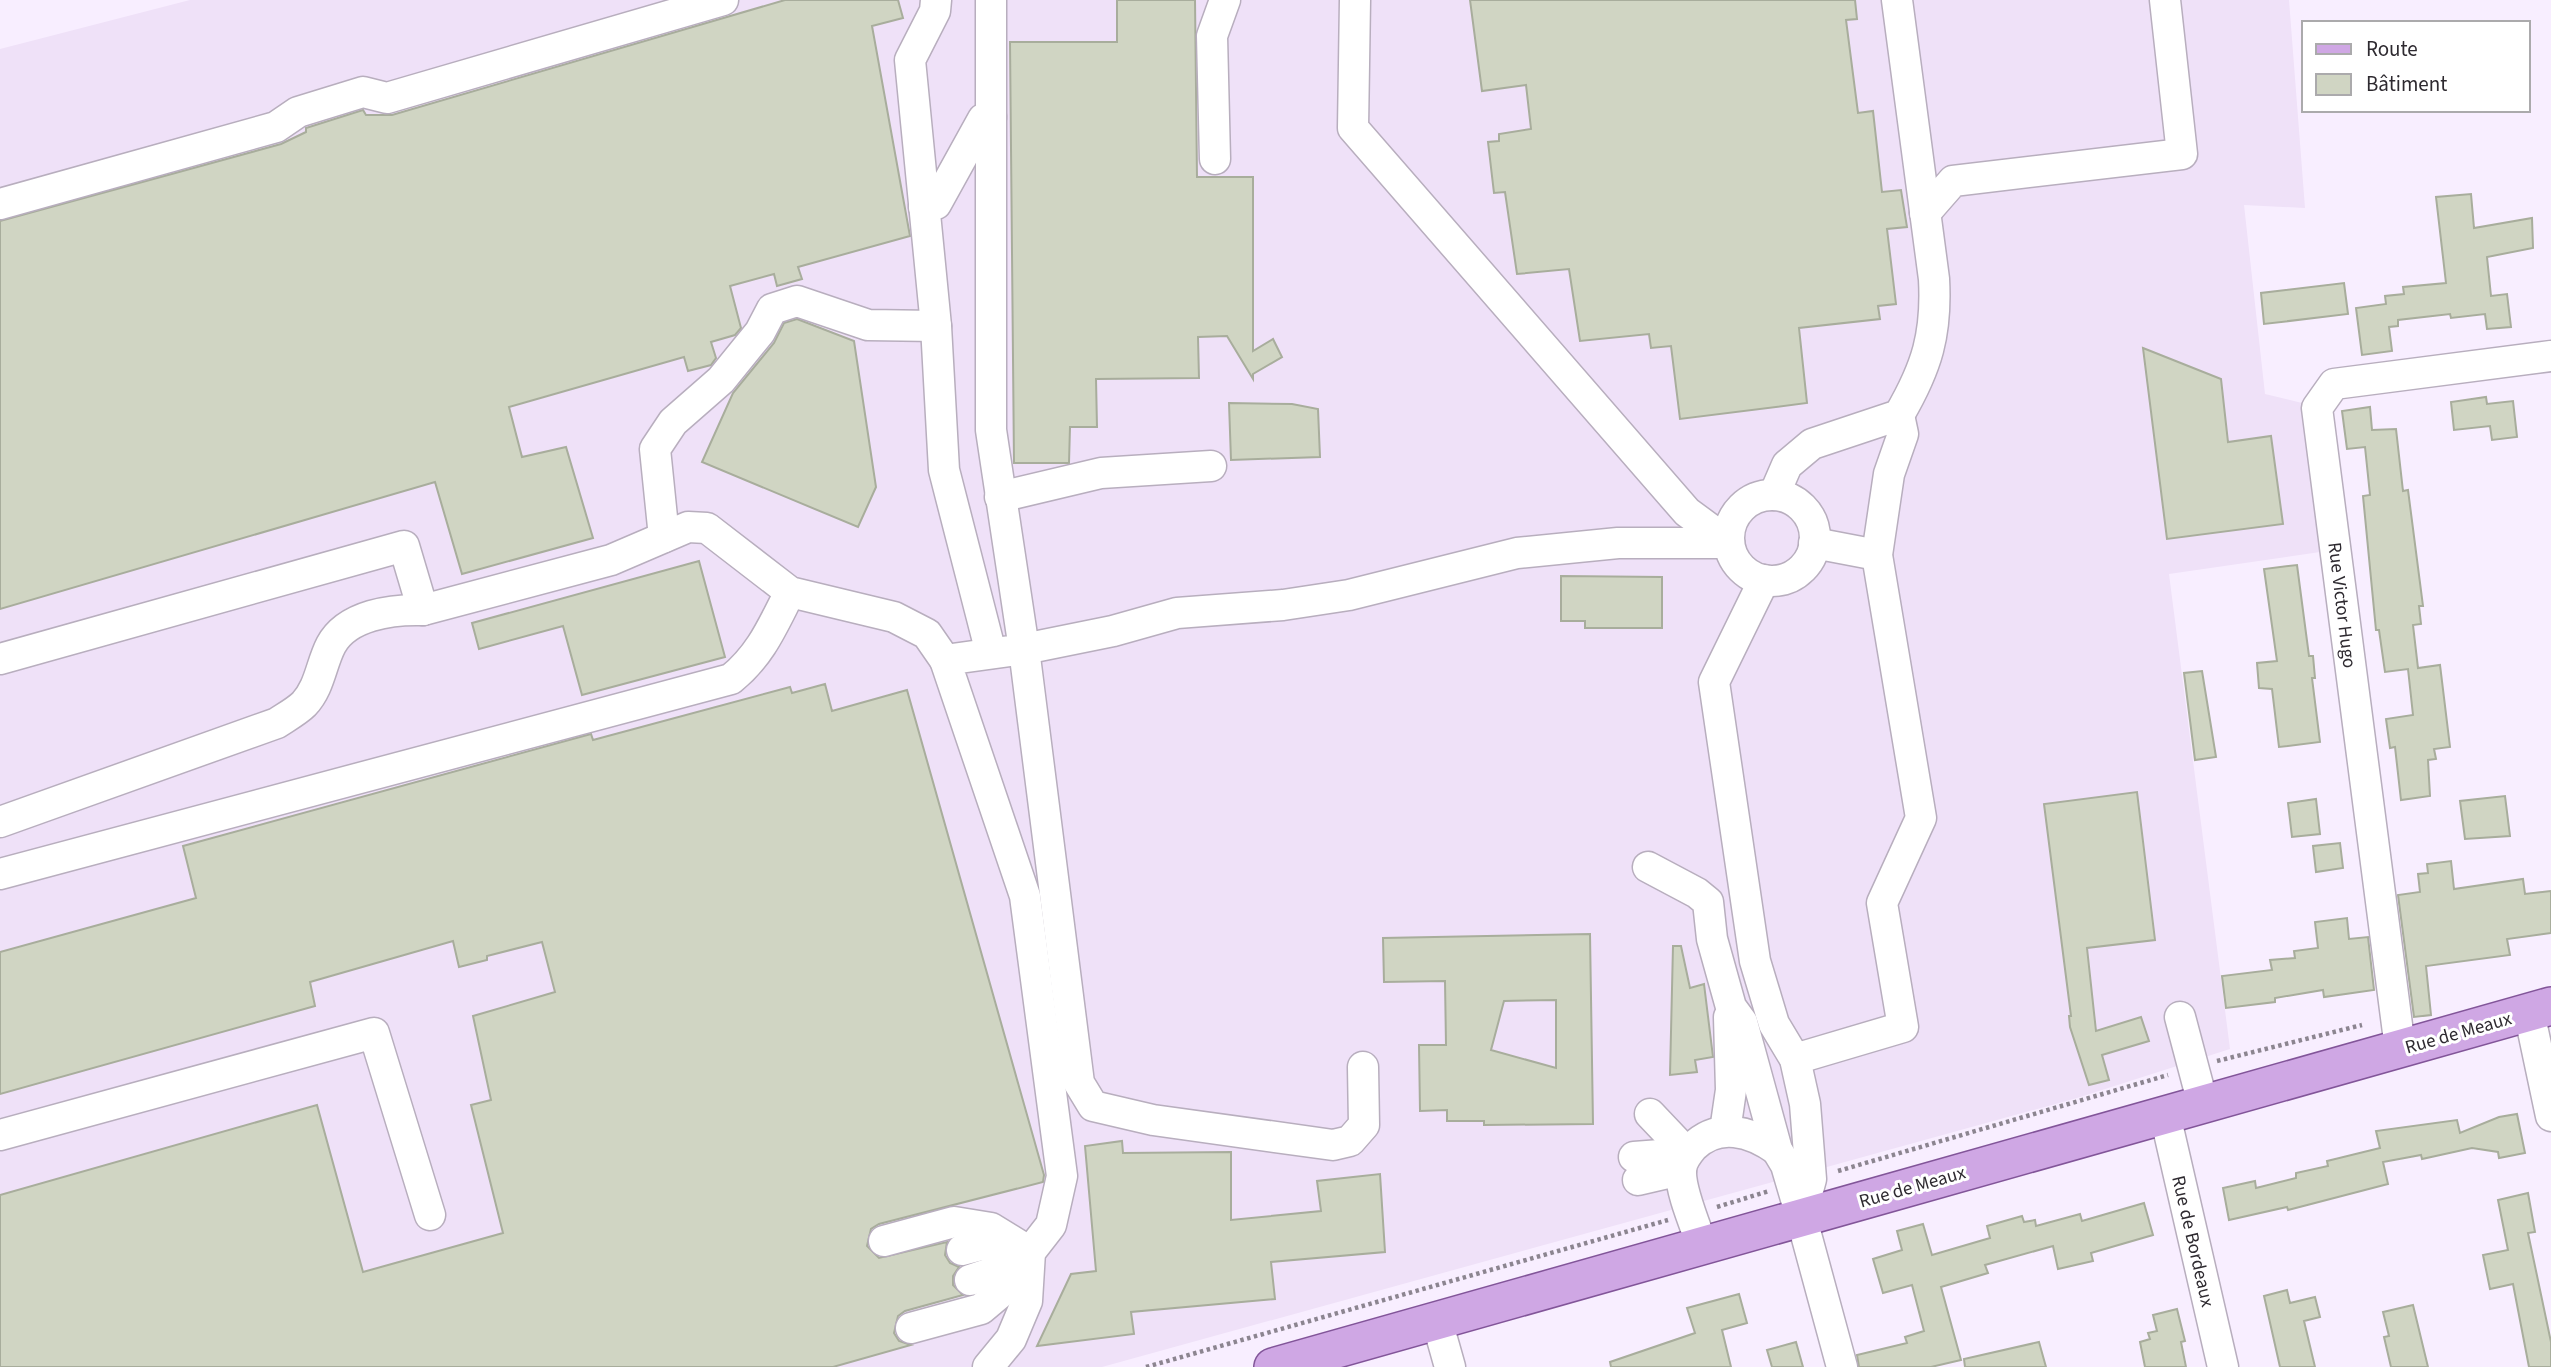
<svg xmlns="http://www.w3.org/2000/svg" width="2551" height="1367" viewBox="0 0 2551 1367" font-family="'Source Sans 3',sans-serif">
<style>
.built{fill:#efe1f8}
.building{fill:#d0d5c3;stroke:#a8ad9c;stroke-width:2;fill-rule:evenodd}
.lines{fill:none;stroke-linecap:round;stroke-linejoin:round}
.minor-casing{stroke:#b8aebe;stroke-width:33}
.major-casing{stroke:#825599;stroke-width:40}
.path{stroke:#8c8590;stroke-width:4.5;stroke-dasharray:3.5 3.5;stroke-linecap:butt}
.minor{stroke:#fff;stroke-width:30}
.major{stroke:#cfa7e4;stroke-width:37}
.labels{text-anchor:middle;stroke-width:6;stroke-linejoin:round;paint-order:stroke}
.street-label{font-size:19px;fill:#2e2a30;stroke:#fff}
</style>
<rect width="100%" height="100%" fill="#f8eeff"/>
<!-- built -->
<path class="built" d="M190,0H2289L2305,208L2244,205L2265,394L2302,403L2320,552L2169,574L2230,1049L2077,1098L1102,1367H0V49Z"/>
<!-- building -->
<g class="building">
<path d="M785,0H898L903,18L872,26L910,236L798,267L802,279L777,286L774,274L730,286L741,328L735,335L711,342L716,358L711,365L688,371L684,357L509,407L522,457L566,447L593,538L462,574L435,482L0,609V221L281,144L306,132V128L363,110L366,115H392Z"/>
<path d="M1117,0H1195L1197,177H1253V351L1273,339L1282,357L1253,374V379L1227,336L1198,337L1199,378L1096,379L1097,427H1070L1069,463H1014L1010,42H1117Z"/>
<path d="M1470,0H1855L1857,19L1846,20L1858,113L1873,111L1882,192L1901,190L1907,227L1887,229L1896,304L1878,306L1880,319L1799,328L1807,403L1680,419L1671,346L1651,348L1649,334L1580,341L1569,269L1517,274L1505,192L1494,193L1488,142L1499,141V134L1531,129L1526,85L1482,91Z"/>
<path d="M2471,194L2474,228L2532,218L2533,248L2487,257L2491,296L2507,294L2511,327L2487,329L2485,314L2451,318L2450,314L2398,320V326L2389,327L2392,351L2362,355L2356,308L2386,304L2385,296L2404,294L2403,287L2446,283L2436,197Z"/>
<path d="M2344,283L2348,314L2264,324L2261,293Z"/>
<path d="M797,319L854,341L876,487L858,527L702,462L733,393L774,343L784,323Z"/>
<path d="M2143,348L2221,379L2228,442L2271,436L2283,524L2167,539Z"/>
<path d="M2486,397L2487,404L2513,401L2517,437L2492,440L2490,426L2454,430L2451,402Z"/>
<path d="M1229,403L1292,404L1318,409L1320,457L1231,460Z"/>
<path d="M2370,407L2372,430L2396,429L2403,491L2408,490L2423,606H2419L2421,624L2413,625L2418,668L2440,665L2450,747L2434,749L2436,759L2428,760L2430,796L2401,800L2395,747L2390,748L2386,719L2413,715L2408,669L2385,672L2379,630H2376L2363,496L2370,495L2365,447L2347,449L2342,411Z"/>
<path d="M699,561L725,657L582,695L563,626L479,649L472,623Z"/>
<path d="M2297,565L2309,656H2313L2315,678H2312L2320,742L2279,747L2272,689L2259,688L2257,663L2277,661L2264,569Z"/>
<path d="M1561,576L1662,577V628H1585V621H1561Z"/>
<path d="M2202,671L2216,757L2195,760L2184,673Z"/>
<path d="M825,684L832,711L907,690L1044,1175L1043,1182L879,1224L871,1229L867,1246L879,1258L947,1242L945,1255L950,1263L959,1267L953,1276V1285L963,1295L905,1311L898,1316L894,1333L899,1341L911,1345L833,1367H0V1195L317,1105L363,1272L503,1233L471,1105L491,1100L473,1016L555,992L542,942L487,956V960L459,967L453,941L310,982L315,1006L0,1094V952L196,898L183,846L591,734L593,740L790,687L792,693Z"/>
<path d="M2137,792L2155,940L2087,948L2096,1031L2141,1017L2149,1041L2102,1055L2109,1080L2089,1085L2070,1027L2069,1016H2071L2044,804Z"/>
<path d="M2505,796L2510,836L2465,839L2460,801Z"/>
<path d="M2316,799L2320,834L2292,837L2288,803Z"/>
<path d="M2340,843L2343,868L2316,872L2313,846Z"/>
<path d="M2451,861L2454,889L2523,879L2525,894L2551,891V933L2507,939L2510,955L2426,966L2431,1015L2414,1017L2398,895L2420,892L2418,874L2428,873L2427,864Z"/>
<path d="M2347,918L2349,939L2368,937L2374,990L2324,997L2323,990L2275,998V1002L2226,1008L2222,976L2272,970L2270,960L2295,958L2294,951L2318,948L2315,922Z"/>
<path d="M1590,934L1593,1124L1484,1125V1121H1447V1110L1420,1111L1419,1045H1446L1445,981L1384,982L1383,938ZM1556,1000V1068L1491,1050L1504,1001Z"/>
<path d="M1673,946H1681L1690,988L1704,984L1713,1057L1695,1060L1697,1072L1670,1075Z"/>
<path d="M2517,1114L2525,1153L2499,1158L2498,1152L2472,1148L2422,1159L2421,1155L2383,1162L2388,1184L2288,1210L2287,1207L2229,1220L2223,1188L2255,1181L2256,1188L2296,1178V1173L2328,1166L2327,1161L2380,1148L2376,1131L2457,1120L2460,1133L2499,1117Z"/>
<path d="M1122,1141L1123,1153L1231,1152V1220L1321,1211L1317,1181L1380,1174L1385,1252L1271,1262L1275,1299L1131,1312L1134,1334L1037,1346L1071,1274L1096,1271L1085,1146Z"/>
<path d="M2528,1193L2535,1232L2528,1233L2551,1342V1367H2529L2513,1284L2490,1289L2483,1255L2508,1250L2498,1200Z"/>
<path d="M2144,1203L2153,1235L2091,1253L2093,1261L2058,1269L2053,1246L1985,1265L1988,1273L1941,1287L1961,1360L1931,1367H1859L1857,1355L1907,1343L1905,1337L1924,1331L1912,1285L1883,1293L1873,1259L1902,1250L1897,1231L1923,1224L1932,1255L1990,1238L1987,1226L2022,1216L2024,1222L2035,1220L2036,1226L2080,1214L2082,1221Z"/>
<path d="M2287,1290L2290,1303L2315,1297L2320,1317L2304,1321L2315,1367H2280L2264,1296Z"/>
<path d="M1739,1294L1747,1323L1722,1330L1731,1367H1611L1610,1362L1695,1333L1687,1308Z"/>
<path d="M2413,1305L2428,1367H2391L2384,1337L2389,1336L2383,1312Z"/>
<path d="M2177,1309L2185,1341L2181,1342L2186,1367H2145L2140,1342L2150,1339L2148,1333L2157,1331L2153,1315Z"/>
<path d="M1796,1342L1803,1367H1772L1767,1350Z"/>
<path d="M2039,1342L2046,1367H1965L1964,1359Z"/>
</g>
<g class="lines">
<!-- minor casing -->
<g class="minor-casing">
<g id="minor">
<path d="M936,0L935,11L910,60L936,326L944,470L991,653"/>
<path d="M1355,0L1353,128L1687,512L1729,543"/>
<path d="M1215,159L1212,36L1225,0"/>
<path d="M0,204L276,127L298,112L363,92L387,98L723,0"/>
<path d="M924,207L936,204L983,119L991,117"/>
<path d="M1925,213L1953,181L2182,154L2165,0"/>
<path d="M1774,495L1787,465L1812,444L1899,415C1927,367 1937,334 1934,279L1897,0"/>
<circle cx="1772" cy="538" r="43"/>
<path d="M1000,497L1101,473L1211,466"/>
<path d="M664,537L655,449L673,422L721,380L760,332L772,309L797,301L868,325L936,326"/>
<path d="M1814,543L1877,555"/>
<path d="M1764,580L1714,682L1755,961L1774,1024L1795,1059L1805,1104L1811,1179L1801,1216"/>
<path d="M0,659L404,546L423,610"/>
<path d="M0,822L277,723C286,717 297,711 304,704C320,687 321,664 331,645C347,615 392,609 423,610L611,560L688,527L707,528L790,592L894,617L927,634L945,660"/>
<path d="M1648,867L1697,893L1708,902L1712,939L1731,1007L1742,1022L1777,1150L1786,1165L1801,1216L1842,1367"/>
<path d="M0,874L731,679C761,655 773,625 790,592"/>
<path d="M2529,1012L2551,1116"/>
<path d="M2180,1017L2203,1104"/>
<path d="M2400,1048L2317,408L2334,384L2551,356"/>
<path d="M1795,1059L1903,1027L1882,903L1921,818L1877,555L1889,474L1903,434L1899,415"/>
<path d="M1363,1067L1364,1125L1350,1141L1333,1145L1153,1120L1093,1106L1079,1083L1024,649L1113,631L1177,613L1283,605L1349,595L1517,553L1618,543H1729"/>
<path d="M1650,1114L1687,1153"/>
<path d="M2165,1115L2223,1367"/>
<path d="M1725,1131L1731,1090L1729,1017"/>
<path d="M0,1135L374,1033L430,1215"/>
<path d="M1634,1157L1687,1153"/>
<path d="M1638,1180L1681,1170"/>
<path d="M884,1241L954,1222L991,1228L1030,1252"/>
<path d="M1702,1245C1695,1225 1680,1190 1681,1171C1681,1162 1688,1153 1693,1147C1718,1122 1751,1131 1777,1150"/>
<path d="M962,1250L981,1245L1013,1250"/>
<path d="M970,1280L991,1273L1027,1254"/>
<path d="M1437,1321L1450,1367"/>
<path d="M911,1328L981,1309L1006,1288L1030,1253"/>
<path d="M988,1367L1011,1339L1027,1301L1030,1252L1051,1225L1062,1176L1025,896L945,660L1024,649L991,430V0"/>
</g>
</g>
<!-- major casing -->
<g class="major-casing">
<path id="major" d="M1273,1367L2551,1006"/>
</g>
<!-- path -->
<g class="path">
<path d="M2217,1061L2362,1025"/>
<path d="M1838,1171L2168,1075"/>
<path d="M1717,1207L1769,1191"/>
<path d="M1146,1367L1668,1220"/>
</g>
<!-- minor -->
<use href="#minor" class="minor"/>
<!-- major -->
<use href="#major" class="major"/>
</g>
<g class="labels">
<!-- street labels -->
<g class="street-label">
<text transform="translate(2343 605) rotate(83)" y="7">Rue Victor Hugo</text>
<text transform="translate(2458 1032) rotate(-16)" y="7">Rue de Meaux</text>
<text transform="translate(1912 1186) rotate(-16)" y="7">Rue de Meaux</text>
<text transform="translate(2194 1241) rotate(77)" y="7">Rue de Bordeaux</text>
</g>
</g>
<!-- legend -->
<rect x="2302" y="21" width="228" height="91" fill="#ffffff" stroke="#abaaac" stroke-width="2"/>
<rect x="2316" y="44" width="35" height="10" fill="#cfa7e4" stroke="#abaaac" stroke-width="2"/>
<text x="2366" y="56" font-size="21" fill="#2e2a30">Route</text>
<rect x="2316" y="74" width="35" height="21" fill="#d0d5c3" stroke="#abaaac" stroke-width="2"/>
<text x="2366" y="91" font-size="21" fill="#2e2a30">Bâtiment</text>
</svg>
